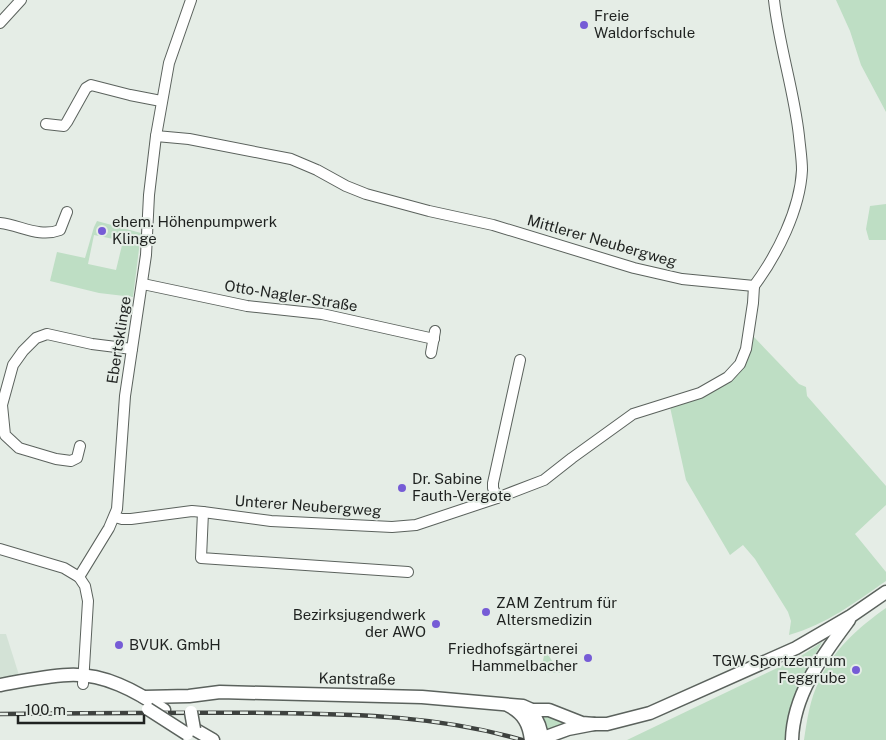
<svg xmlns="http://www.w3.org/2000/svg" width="886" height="740" viewBox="0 0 886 740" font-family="'Public Sans',sans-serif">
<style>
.built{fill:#d3e2d6}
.green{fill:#bedec4;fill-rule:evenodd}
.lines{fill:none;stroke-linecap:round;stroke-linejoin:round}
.minor-casing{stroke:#5b625d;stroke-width:12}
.major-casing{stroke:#5b625d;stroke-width:15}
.minor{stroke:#fff;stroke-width:10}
.major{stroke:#fff;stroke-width:12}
.rail-casing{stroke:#3e423f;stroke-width:4.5}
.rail{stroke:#e5ede6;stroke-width:2.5;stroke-dasharray:8;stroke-linecap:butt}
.major-bridge-casing{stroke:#5b625d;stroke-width:15;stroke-linecap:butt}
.major-bridge{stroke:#fff;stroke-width:12}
.poi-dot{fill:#765cd6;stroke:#e5ede6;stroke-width:2}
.labels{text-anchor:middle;stroke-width:4;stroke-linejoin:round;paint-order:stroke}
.poi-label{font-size:15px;fill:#1f2220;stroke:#e5ede6;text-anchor:start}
.street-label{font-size:15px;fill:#1f2220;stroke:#e5ede6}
</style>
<rect width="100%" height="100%" fill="#e5ede6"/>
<!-- built -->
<path class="built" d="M0,634H6L19,675L0,678Z"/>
<!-- green -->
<g class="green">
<path d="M836,0H886V112L861,65L850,31Z"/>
<path d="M886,204V240H869L866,229L870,206Z"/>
<path d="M97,221L141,233L133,297L99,293L50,281L57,252L85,258L94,227ZM94,235L123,241L116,270L88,264Z"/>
<path d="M748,335L753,336L799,384L806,387L807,396L886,486V505L855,534L886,572V581C854,603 827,624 789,635L791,621L788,612L755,559L743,545L730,555L686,480L670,407L735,369Z"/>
<path d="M886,608V740H804C807,720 810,699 819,681C833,650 859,627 886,608Z"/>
<path d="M822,642L805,673L794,700L786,740H627L798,658Z"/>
<path d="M545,650L560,673L541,672Z"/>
<path d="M539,713L571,724L546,733Z"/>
</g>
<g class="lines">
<!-- minor casing -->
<g class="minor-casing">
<g id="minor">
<path d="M0,23L21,0"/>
<path d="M46,124L64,126L67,122L86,88L91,85L130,95L161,101"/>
<path d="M156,136L189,139L291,159L317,170L346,186L366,194L429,211L493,225L634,268L682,279L754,286"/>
<path d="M0,223C20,225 39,238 60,230L67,212"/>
<path d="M143,284L247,306L322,314L434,339"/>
<path d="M754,286C777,255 800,210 802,170C802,159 800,147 799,136C794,90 779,46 774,0"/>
<path d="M431,353L435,331"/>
<path d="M80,446L77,458L71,461L56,459L19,448L5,435L2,405L13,365L23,351L36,338L47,334L92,344L132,349"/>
<path d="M497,498L493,488V483L520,360"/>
<path d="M203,512L201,558L408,572"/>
<path d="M115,517L122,519H131L192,511L203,512L271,521L392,527L416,525L497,498L544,480L572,458L633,414L700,393L728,377L740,364L746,349L753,303L754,286"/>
<path d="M0,549L64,568L79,577L85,586L88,601L83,684"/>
<path d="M79,577L109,528L117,509L125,396L146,255L149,195L156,136L169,63L191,0"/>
</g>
</g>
<!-- major casing -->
<g class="major-casing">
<g id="major">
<path d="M0,685C22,681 46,676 68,675C104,673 136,691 164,710"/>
<path d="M144,697L189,696L220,692L422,697L523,706L532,710H549L582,723L594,724"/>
<path d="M509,706C524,714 529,724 531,740"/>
<path d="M532,710L539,725L543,739"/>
<path d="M194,729L213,740"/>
<path d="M538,740L568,729L594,724H607L650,713L796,648L851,616L886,592"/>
<path d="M792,740C793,694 823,655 849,620"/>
</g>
</g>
<!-- minor -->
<use href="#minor" class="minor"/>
<!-- major -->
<use href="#major" class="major"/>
<!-- rail casing -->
<g class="rail-casing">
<path id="rail" d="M0,714C91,713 182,712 273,713C358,714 440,716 522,740"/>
</g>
<!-- rail -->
<use href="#rail" class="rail"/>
<!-- major-bridge casing -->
<g class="major-bridge-casing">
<g id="major-bridge">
<path d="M148,709L187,734"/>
<path d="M191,712L194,729"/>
</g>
</g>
<!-- major-bridge -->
<use href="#major-bridge" class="major-bridge"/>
</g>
<!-- markers -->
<g class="poi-dot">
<circle cx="584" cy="25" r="5"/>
<circle cx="102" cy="231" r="5"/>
<circle cx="402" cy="488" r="5"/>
<circle cx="486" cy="612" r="5"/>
<circle cx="436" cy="624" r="5"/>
<circle cx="119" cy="645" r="5"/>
<circle cx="588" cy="658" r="5"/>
<circle cx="856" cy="670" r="5"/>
</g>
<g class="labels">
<!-- poi labels -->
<g class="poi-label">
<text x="594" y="21">Freie<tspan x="594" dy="17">Waldorfschule</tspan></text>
<text x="112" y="227">ehem. Höhenpumpwerk<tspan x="112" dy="17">Klinge</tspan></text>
<text x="412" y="484">Dr. Sabine<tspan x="412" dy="17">Fauth-Vergote</tspan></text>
<text x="496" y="608">ZAM Zentrum für<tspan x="496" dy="17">Altersmedizin</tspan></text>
<text x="426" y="620" text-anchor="end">Bezirksjugendwerk<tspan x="426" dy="17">der AWO</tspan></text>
<text x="129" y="650">BVUK. GmbH</text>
<text x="578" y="654" text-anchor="end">Friedhofsgärtnerei<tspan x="578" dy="17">Hammelbacher</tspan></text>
<text x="846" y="666" text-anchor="end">TGW Sportzentrum<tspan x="846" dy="17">Feggrube</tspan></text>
</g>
<!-- street labels -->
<g class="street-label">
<text transform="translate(602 241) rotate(16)" y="5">Mittlerer Neubergweg</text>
<text transform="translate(291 296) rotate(9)" y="5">Otto-Nagler-Straße</text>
<text transform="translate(119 340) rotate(-81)" y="5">Ebertsklinge</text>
<text transform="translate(308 506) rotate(4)" y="5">Unterer Neubergweg</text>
<text transform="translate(357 679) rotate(1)" y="5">Kantstraße</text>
</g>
</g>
<!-- scale -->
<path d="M18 715v8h126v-8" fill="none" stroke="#1f2220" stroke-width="2.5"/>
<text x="25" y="715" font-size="15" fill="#1f2220" stroke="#e5ede6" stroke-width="4" paint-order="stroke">100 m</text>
</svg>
